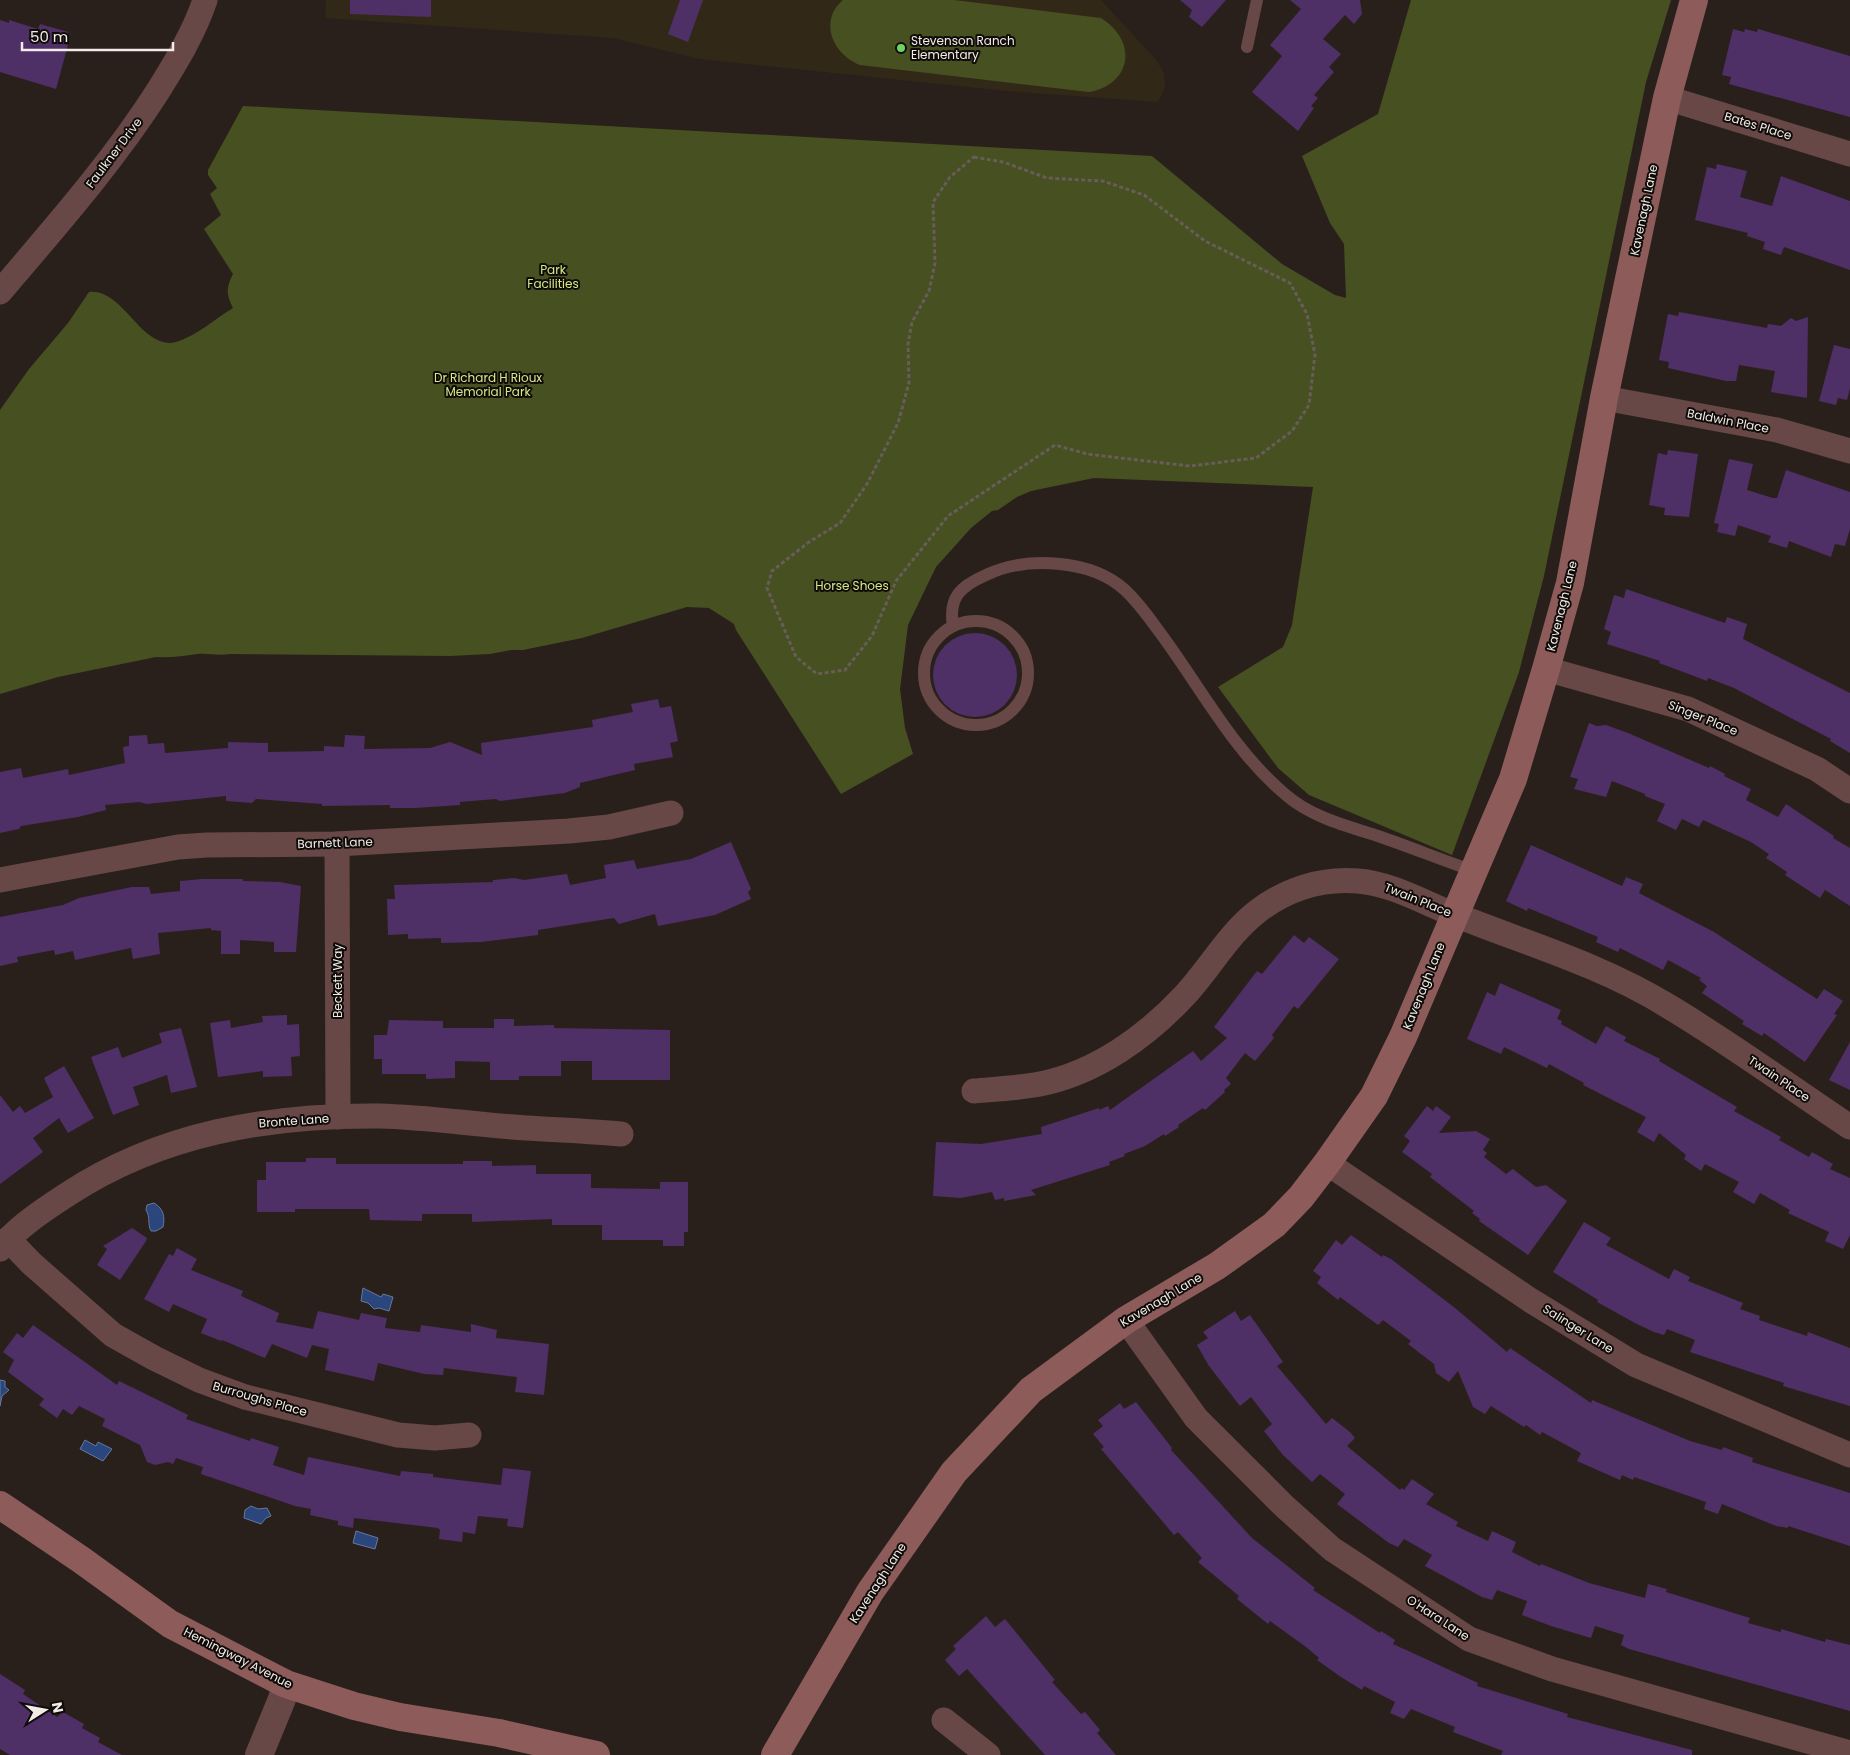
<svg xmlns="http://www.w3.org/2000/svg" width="1850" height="1755" viewBox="0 0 1850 1755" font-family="Poppins,sans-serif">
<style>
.education{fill:#322818}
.green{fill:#475020}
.water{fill:#2a467c;stroke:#66789c}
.building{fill:#4e2f66}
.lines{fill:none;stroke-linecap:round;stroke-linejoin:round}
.path{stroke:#675d59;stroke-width:3;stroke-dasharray:4 2.5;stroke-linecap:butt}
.service{stroke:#674846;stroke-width:12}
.minor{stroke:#674846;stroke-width:25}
.tertiary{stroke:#674846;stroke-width:28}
.secondary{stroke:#8d5c5a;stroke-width:28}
.poi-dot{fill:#6ad364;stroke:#0f0b08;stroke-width:2}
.labels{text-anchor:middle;stroke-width:4;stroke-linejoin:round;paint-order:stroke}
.poi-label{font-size:12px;fill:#f2ebe7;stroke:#0f0b08;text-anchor:start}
.street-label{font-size:12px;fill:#f2ebe7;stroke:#0f0b08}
.park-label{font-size:12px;fill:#d6e985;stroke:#0f0b08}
</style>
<rect width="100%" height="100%" fill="#2a201b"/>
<!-- education -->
<path class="education" d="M326,0H1101L1157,61L1164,73L1165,87L1158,102L1007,91L700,59L613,38L325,18Z"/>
<!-- green -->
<g class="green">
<path d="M843,0H954L1101,18C1138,41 1132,84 1089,92L860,65C833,55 818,21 843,0Z"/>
<path d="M1411,0H1671L1646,82L1544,576L1519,672L1452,855L1309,795L1278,768L1218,687L1283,647L1292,625L1313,487L1094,478L1031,491L1017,497L998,510L992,511L971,528L936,567L908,625L900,689L905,728L913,754L841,794L736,630L734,624L709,608L687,607L582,638L523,650H511L490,654L450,656L230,654C218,656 208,653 197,654C184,656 169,658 156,657L58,677L0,694V410L29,369L68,323L89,292C124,288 141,351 176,342C196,336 215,319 233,308C226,295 226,287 233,274L204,229L221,215L210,194L217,188L208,175V170L243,106L1152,156L1282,264L1335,295L1346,298L1344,244L1330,223L1302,156L1378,114Z"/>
</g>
<!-- water -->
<g class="water">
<path d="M154,1203C164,1209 165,1217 163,1227L156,1231H151C147,1224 151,1218 146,1210L147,1205Z"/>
<path d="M363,1288L381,1297L383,1294L393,1297L389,1311L379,1308L374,1309L368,1303L361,1301Z"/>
<path d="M0,1380L5,1381V1387L9,1390L2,1396L0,1406Z"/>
<path d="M85,1440L96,1446L98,1442L112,1449L103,1461L80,1449Z"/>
<path d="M251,1506L258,1509L267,1508L271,1516L266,1518L261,1524L244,1518L245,1510Z"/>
<path d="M356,1531L378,1538L375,1549L353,1543Z"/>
</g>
<!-- building -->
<g class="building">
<path d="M350,0H431V17L350,14Z"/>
<path d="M680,0H703L688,42L668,34Z"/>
<path d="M1180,0H1226L1202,27L1189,17L1192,10Z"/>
<path d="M1290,0H1360L1362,14L1354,24L1345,15L1323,39L1341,54L1329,67L1334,72L1314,95L1318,98L1311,106L1314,108L1298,131L1252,92L1282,56L1270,45L1301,9Z"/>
<path d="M0,20L9,23V20L38,29L40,24L68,32L64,44L68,45L56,89L0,72Z"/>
<path d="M1733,29L1744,32L1745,29L1757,32L1758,29L1850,56V117L1729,84L1731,77L1722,75Z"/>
<path d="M1717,164L1747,171L1740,197L1772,206L1781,176L1850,201V270L1784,247L1781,255L1763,249L1765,242L1747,236L1748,233L1695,220L1707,167L1716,169Z"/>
<path d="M1679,312L1767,328L1768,324L1781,326L1791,318L1796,321L1808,317L1807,398L1771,392L1775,371L1739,365L1736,381H1726L1668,368L1669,362L1659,360L1668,314L1678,316Z"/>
<path d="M1834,345L1850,349V388L1847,400L1838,398L1836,405L1819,401Z"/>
<path d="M1668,450L1698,454L1689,517L1664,515L1665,508L1649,505L1658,453L1667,455Z"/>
<path d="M1729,459L1753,464L1747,490L1773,498H1777L1786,470L1850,492V529L1845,546L1835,544L1831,557L1789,541L1787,548L1768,542L1771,536L1738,525L1735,536L1717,532L1719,524L1714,523Z"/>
<path d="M1626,589L1725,623L1727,617L1747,624L1743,639L1850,693V753L1830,741L1831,739L1734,688L1708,678L1707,681L1686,673L1659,663L1660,661L1607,644L1611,632L1604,629L1614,595L1624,598Z"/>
<circle cx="975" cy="675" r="42"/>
<path d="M658,699L660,708L671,706L678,741L670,743L673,757L634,764L635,770L580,783V787L565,793L500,801L496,799L460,802V805L415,808H390V805L322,806V804L256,799L252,803L226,801V796L147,804L139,802L105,805L106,810L78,817L21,826L19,829L0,833V772L21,768L23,778L68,769L69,775L125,763L123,747L129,746V736L147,735L148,744L164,743L165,753L228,748V742L268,743V752L324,751V746L344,747L345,735L365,736L364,749L430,748L450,742L482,755L481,743L593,727L592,720L633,712L631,704Z"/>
<path d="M1589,723L1597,726L1606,725L1628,733L1709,768L1710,766L1725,774L1724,776L1751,789L1746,800L1778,817L1786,804L1834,836L1833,838L1850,848V906L1825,890L1820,898L1785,875L1787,872L1766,858L1769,854L1751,842L1703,820L1699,827L1682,819L1676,830L1657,821L1665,804L1645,796V794L1612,781L1606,797L1574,789L1578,779L1570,777Z"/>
<path d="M731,842L751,889L748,892L751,899L715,915L658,926L655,914L619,924L614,918L538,930V935L481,942L441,943V938L408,939V934L388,935L387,899H395L394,885L493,882V880L514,878L524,880L567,874L570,885L606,878L604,865L634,860L637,869L691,859Z"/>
<path d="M1531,845L1622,886L1626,877L1643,884L1639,893L1714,932L1817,999L1824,989L1843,1001L1834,1014L1837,1015L1805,1062L1764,1033L1762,1036L1742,1024L1744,1021L1702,993L1707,986L1699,980L1701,978L1668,960L1663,970L1620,948L1618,952L1596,942L1598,937L1528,908L1527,911L1506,901Z"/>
<path d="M202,879H243V881L280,882L301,886L296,952H274V942L240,940V954H221V931L211,930V928L158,933L160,954L133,959L131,948L75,960L73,951L55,955L54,950L17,957L18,962L0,966V917L63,905L79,898L132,887H149L151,894L180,891V881Z"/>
<path d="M1294,935L1304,943L1309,937L1339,959L1298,1009L1294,1006L1272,1035L1274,1038L1255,1061L1245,1053L1226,1078L1231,1084L1224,1090L1225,1092L1205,1110L1203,1108L1178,1125L1179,1127L1165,1136L1164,1134L1145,1146L1124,1154L1125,1156L1109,1162L1110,1165L1031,1190L1036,1195L1004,1201V1198L995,1200L992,1192L961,1198L933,1196L936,1142L981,1144L1042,1134L1041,1127L1099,1108V1110L1108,1106L1110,1110L1193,1051L1201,1061L1227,1038L1214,1027L1257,971L1262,974Z"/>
<path d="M1500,983L1561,1010L1557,1019L1562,1021L1561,1024L1596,1044L1606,1026L1626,1037L1624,1041L1660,1059L1659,1061L1737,1107L1734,1111L1781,1137L1779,1140L1809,1157L1812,1152L1833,1164L1830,1169L1850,1178V1235L1843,1249L1825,1241L1829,1232L1788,1213L1790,1210L1760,1193L1754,1204L1733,1192L1739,1182L1705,1164L1701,1171L1684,1159L1686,1155L1659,1133L1654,1142L1637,1132L1646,1117L1583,1085L1584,1083L1549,1064L1547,1068L1504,1047L1501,1054L1467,1039L1487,992L1495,996Z"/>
<path d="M287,1015V1025L299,1024L300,1056L291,1057L292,1076L263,1077V1071L218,1077L210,1023L230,1020L231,1028L263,1022L262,1016Z"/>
<path d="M494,1019H514V1026L554,1025V1028L670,1030V1080H592V1061H561V1076H519V1080H490V1062L455,1061V1078L426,1079V1074H382V1059H374V1035H387L389,1020L443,1021V1028H494Z"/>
<path d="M181,1028L197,1087L171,1093L167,1075L133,1087L139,1105L113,1115L91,1057L118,1047L122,1058L162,1043L159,1033Z"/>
<path d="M1850,1042V1090L1829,1080Z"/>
<path d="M64,1066L94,1118L68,1133L59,1118L33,1138L43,1152L0,1184V1095L13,1112L20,1106L25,1113L53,1097L44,1078Z"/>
<path d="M1427,1106L1433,1111L1436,1106L1451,1117L1439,1133L1476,1131L1490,1139L1483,1150L1487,1153L1484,1157L1506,1174L1513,1169L1536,1187L1546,1185L1567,1201L1528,1255L1479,1221L1480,1219L1472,1213L1474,1211L1430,1177L1432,1174L1402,1152L1410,1141L1404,1136Z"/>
<path d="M306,1158H336V1164H463V1161H492V1166L536,1165V1174H591V1188L660,1189V1182H688V1232H684V1246H663V1240H602V1225H552V1219L472,1222V1214H422V1221L370,1220L369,1209H295V1212H257V1180H266V1162H306Z"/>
<path d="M1584,1222L1611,1238L1606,1245L1669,1279L1674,1269L1690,1277L1688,1281L1743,1303L1740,1309L1760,1316L1759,1320L1807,1336L1808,1332L1850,1348V1406L1783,1386L1784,1383L1690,1352L1695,1340L1667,1329L1664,1335L1654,1332L1635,1323L1597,1302L1598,1300L1553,1272Z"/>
<path d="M132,1228L147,1238L146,1241L120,1280L97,1265L107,1249L103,1246Z"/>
<path d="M1351,1235L1382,1257L1383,1255L1391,1259L1455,1308L1507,1352L1510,1348L1591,1403L1592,1400L1690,1441L1722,1450L1723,1447L1753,1458L1752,1462L1850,1493V1546L1788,1526V1528L1776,1526L1722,1504L1718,1514L1704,1509L1706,1502L1634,1477L1633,1480L1622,1475L1620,1480L1577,1461L1581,1453L1542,1432L1540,1435L1526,1425L1524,1427L1491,1406L1485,1414L1473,1407L1458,1371L1449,1382L1436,1373L1434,1364L1408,1344L1411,1341L1383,1320L1378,1325L1340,1297L1338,1300L1317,1283L1321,1277L1313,1271L1336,1240L1342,1245Z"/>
<path d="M177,1248L197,1259L191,1270L243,1291L241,1296L279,1313L276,1322L313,1329L318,1311L359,1320L361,1313L387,1318L385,1328L420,1332L421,1325L471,1332V1324L497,1330L496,1338L549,1344L544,1395L515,1392L517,1377L444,1368L443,1375L424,1374L378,1363L374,1381L325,1370L329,1349L312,1345L307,1358L272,1344L265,1358L222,1340L221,1341L201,1333L207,1319L173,1304L169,1312L144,1299L169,1254L173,1256Z"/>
<path d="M1235,1311L1241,1321L1250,1315L1283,1362L1277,1366L1326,1424L1332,1418L1350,1432L1355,1438L1347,1446L1400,1490L1402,1488L1404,1490L1412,1479L1434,1494L1426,1504L1458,1522L1456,1526L1488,1541L1492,1531L1516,1542L1512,1552L1540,1566L1541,1564L1589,1583L1645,1598L1648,1584L1667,1589L1666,1592L1750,1618L1748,1623L1781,1632V1629L1825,1642L1826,1639L1850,1645V1711L1629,1649L1621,1645L1624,1635L1595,1626L1591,1638L1551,1626L1522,1615L1527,1601L1497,1590L1492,1600L1482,1597L1425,1566L1432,1555L1404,1539L1398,1547L1389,1543L1337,1504L1345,1494L1320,1474L1312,1482L1283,1455L1264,1431L1272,1424L1251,1397L1240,1406L1209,1366L1197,1345L1208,1338L1203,1332Z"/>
<path d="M33,1325L117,1385L119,1381L162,1402L188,1415L186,1419L250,1441L251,1438L279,1447L273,1465L304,1475L308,1457L400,1476L401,1471L433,1474V1477L501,1485L503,1468L531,1471L523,1528L507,1526L508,1519L478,1516L475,1534L463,1532L462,1542L439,1539L440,1530L438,1528L354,1518L353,1528L338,1525V1521L310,1515L311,1509L295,1506L201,1474L203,1467L176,1458L173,1464L168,1462L155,1465L147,1462L140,1445L102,1426L105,1419L79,1406L72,1415L63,1409L57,1418L39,1405L44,1399L8,1372L14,1360L3,1352L17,1333L23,1338Z"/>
<path d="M1136,1402L1172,1448L1171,1450L1252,1538L1315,1588L1313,1590L1380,1633L1381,1631L1395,1640L1393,1644L1478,1683L1477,1686L1568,1714L1567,1717L1692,1750V1755H1501L1503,1751L1453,1732L1455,1727L1411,1709L1404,1719L1390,1713L1395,1702L1364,1686L1362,1690L1341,1677L1317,1660L1319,1658L1306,1647L1270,1621L1268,1624L1237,1599L1239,1596L1198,1562L1202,1558L1178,1532L1174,1535L1101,1449L1104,1447L1093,1434L1103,1426L1098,1420L1120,1403L1124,1409Z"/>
<path d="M986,1616L995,1627L1005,1619L1055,1680L1052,1682L1081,1714L1085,1712L1100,1730L1097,1733L1116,1755H1045L967,1669L959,1676L945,1660L956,1649L953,1646Z"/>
<path d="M0,1674L25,1690L23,1694L57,1717L63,1712L84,1724L82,1728L100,1738L98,1742L122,1755H10L0,1749Z"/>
</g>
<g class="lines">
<!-- path -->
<path class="path" d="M974,157L1003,162L1047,178L1103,181L1144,195L1205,241L1290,283L1307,314L1315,355L1309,405L1292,431L1256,458L1190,466L1087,454L1055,445L948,516L896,581L872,636L845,670L817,674L796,657L767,588L772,571L809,542L840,523L867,484L898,423L909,383L908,344L912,322L929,291L935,263L933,202L950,177Z"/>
<!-- service -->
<g class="service">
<path d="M1247,47L1257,0"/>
<circle cx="976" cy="673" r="52"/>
<path d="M953,626C948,597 961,586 986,575C1026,556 1091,559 1125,590C1139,603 1150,619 1161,634C1201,688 1234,752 1286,795C1311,817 1347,826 1378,836C1410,847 1442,860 1474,871"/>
</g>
<!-- minor -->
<g class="minor">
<path d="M1667,98L1850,154"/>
<path d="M0,292C55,227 112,163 158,91C176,62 194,33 205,0"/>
<path d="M1604,398L1777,430L1850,451"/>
<path d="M1546,669L1688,709L1817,769L1850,791"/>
<path d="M337,844L338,1117"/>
<path d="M0,880L178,847L207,845L337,844L569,831L609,827L671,813"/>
<path d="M974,1091C996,1089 1019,1088 1040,1084C1096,1073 1147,1036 1185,995C1210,968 1229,933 1258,911C1287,889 1322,878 1358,881C1395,884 1429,906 1463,918C1532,945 1605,967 1668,1006C1730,1043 1790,1087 1850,1127"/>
<path d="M1327,1163L1530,1300L1636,1365L1850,1455"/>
<path d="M8,1239L31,1263L113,1335L154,1358L199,1380L245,1397L398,1435L435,1438L469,1435"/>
<path d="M0,1249C17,1227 45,1209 68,1194C161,1133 269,1115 379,1116C428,1117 477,1125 526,1128C558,1130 589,1131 621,1134"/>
<path d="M1126,1320L1196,1418L1284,1506L1332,1549L1469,1639L1552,1669L1850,1753"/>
<path d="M944,1720L988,1755"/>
</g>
<!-- tertiary -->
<path class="tertiary" d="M259,1755L282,1699L286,1684"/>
<!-- secondary -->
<g class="secondary">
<path d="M0,1505L80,1559L170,1624L286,1684L354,1706L400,1717L499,1733L596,1755"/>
<path d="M775,1755L870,1592L954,1472L1031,1390L1126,1320L1217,1266L1274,1225L1301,1197L1327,1163L1374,1096L1403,1037L1513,779L1546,669L1570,583L1604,398L1667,98L1694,0"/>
</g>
</g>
<!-- markers -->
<circle class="poi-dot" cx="901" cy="48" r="5"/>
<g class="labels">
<!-- poi labels -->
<g class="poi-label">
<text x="911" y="45">Stevenson Ranch<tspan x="911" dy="14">Elementary</tspan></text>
</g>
<!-- street labels -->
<g class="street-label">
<text transform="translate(1758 126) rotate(17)" y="4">Bates Place</text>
<text transform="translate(114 153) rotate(-53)" y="4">Faulkner Drive</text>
<text transform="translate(1644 210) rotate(-78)" y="4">Kavenagh Lane</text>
<text transform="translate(1728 421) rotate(11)" y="4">Baldwin Place</text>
<text transform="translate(1562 606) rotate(-76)" y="4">Kavenagh Lane</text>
<text transform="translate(1703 718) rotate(22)" y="4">Singer Place</text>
<text transform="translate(335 843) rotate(-2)" y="4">Barnett Lane</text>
<text transform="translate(1418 900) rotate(22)" y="4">Twain Place</text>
<text transform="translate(338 981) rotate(-90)" y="4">Beckett Way</text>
<text transform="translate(1424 986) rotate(-68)" y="4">Kavenagh Lane</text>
<text transform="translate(1779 1079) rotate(34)" y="4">Twain Place</text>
<text transform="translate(294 1121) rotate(-4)" y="4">Bronte Lane</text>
<text transform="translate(1161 1300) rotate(-31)" y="4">Kavenagh Lane</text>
<text transform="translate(1578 1329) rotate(32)" y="4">Salinger Lane</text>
<text transform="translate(260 1399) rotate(16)" y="4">Burroughs Place</text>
<text transform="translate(878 1583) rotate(-57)" y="4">Kavenagh Lane</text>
<text transform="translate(1438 1618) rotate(33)" y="4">O'Hara Lane</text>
<text transform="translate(238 1658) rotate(27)" y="4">Hemingway Avenue</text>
</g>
<!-- park labels -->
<g class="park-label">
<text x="553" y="274">Park<tspan x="553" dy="14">Facilities</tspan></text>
<text x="488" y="382">Dr Richard H Rioux<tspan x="488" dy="14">Memorial Park</tspan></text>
<text x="852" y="590">Horse Shoes</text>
</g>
</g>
<!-- north arrow -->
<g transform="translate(45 1710) rotate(79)" stroke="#0f0b08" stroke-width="4" paint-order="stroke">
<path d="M0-4L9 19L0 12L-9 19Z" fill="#f2ebe7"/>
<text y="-8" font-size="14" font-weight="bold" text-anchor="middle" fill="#f2ebe7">N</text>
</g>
<!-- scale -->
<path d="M22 42v8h151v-8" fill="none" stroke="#f2ebe7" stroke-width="2.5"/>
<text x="30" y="42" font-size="15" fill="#f2ebe7" stroke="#0f0b08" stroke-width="4" paint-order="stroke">50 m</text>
</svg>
